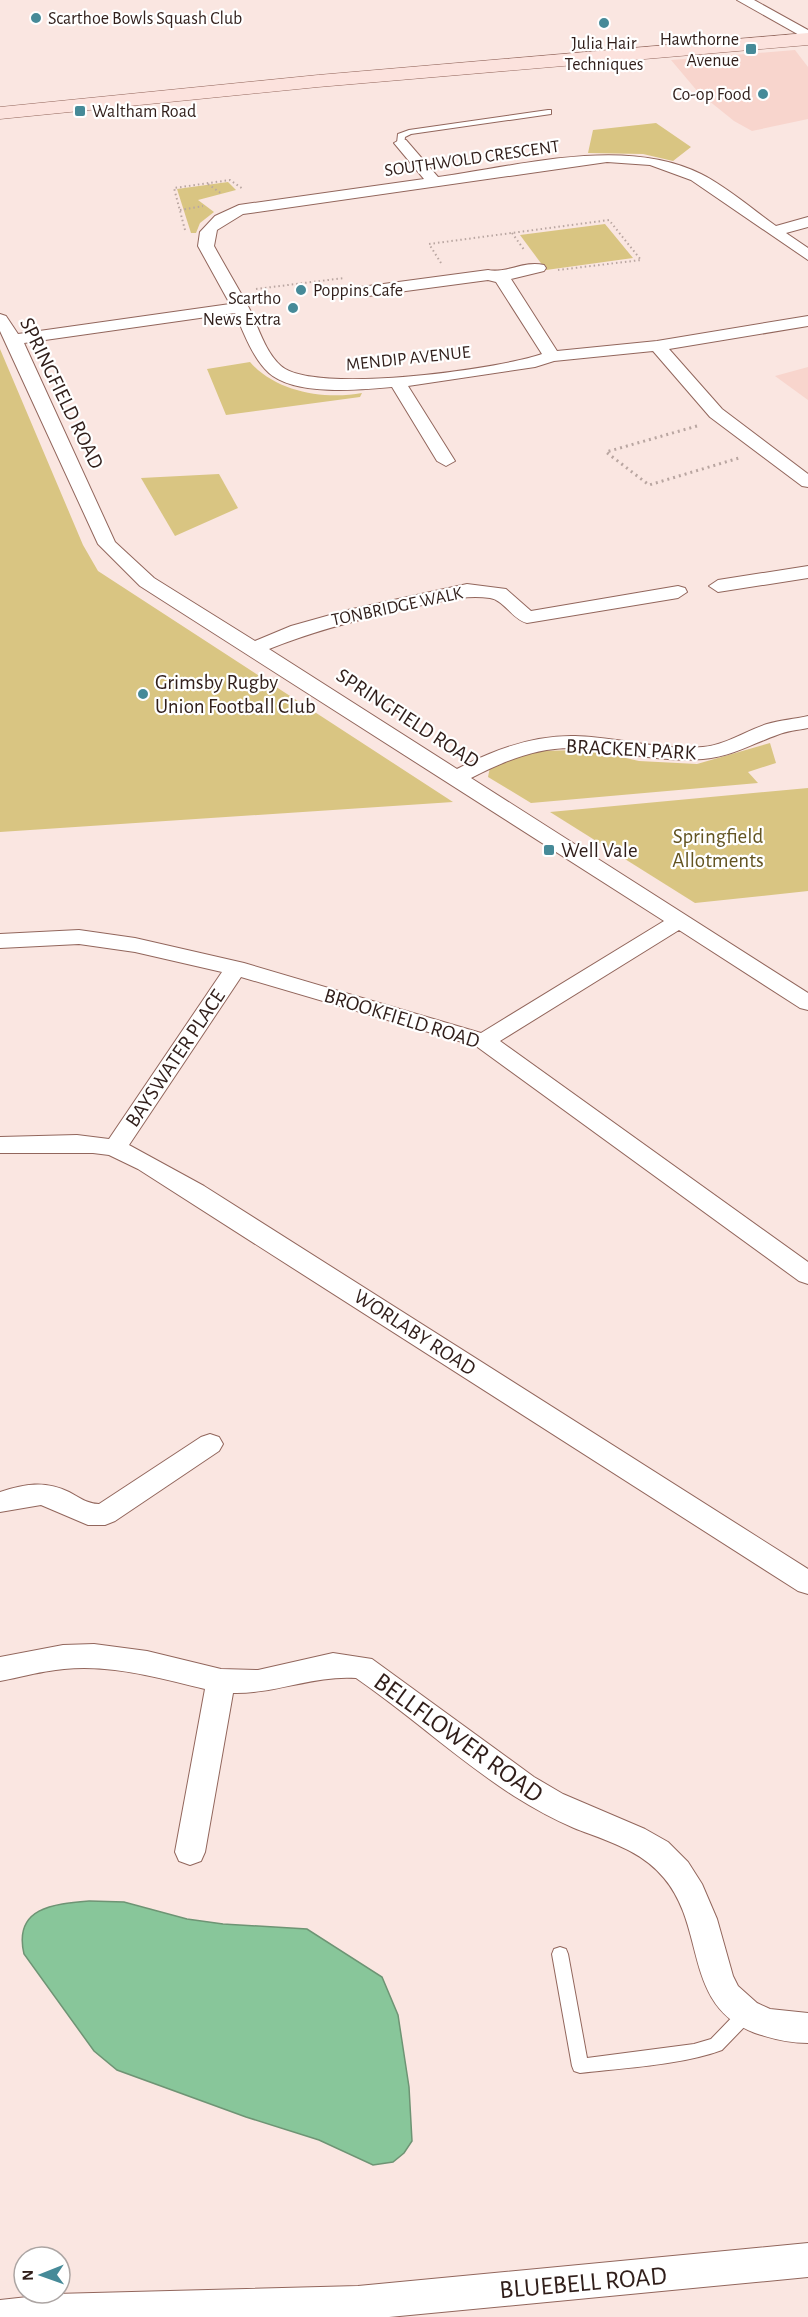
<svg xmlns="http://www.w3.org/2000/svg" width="808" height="2317" viewBox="0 0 808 2317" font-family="'Alegreya Sans',sans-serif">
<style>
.built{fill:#f8d5cd}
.green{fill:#d9c582}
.water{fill:#88c69a;stroke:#6e9474;stroke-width:1.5}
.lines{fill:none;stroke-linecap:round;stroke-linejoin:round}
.service-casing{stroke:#92665c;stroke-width:2}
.minor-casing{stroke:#92665c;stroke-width:2}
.secondary-casing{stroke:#92665c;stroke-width:1}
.path-far1{stroke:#b9a6a1;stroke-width:2;stroke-dasharray:1.5 3;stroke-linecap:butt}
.path{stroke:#b9a6a1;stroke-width:3;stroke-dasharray:2 4;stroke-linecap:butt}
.service{fill:#fff;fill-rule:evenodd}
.minor{fill:#fff;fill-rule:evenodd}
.secondary{fill:#fce2dd;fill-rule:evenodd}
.poi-dot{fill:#468a98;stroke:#fff;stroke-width:2}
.labels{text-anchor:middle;stroke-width:4.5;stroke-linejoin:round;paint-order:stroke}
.far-poi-label{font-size:18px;fill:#301e1a;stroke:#fff;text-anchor:start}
.far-street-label{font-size:18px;fill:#301e1a;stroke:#fff}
.street-label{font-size:21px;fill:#301e1a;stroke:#fff}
.poi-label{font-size:21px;fill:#301e1a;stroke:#fff;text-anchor:start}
.park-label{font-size:21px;fill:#635421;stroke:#fff}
.near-street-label{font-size:26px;fill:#301e1a;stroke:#fff}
</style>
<rect width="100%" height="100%" fill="#fae6e1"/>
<!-- built -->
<g class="built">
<path d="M795,50L808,67V119L752,131L734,121L698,92L671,60Z"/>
<path d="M808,367V400L775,376Z"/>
</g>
<!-- green -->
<g class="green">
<path d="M656,123L691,147L673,161L643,154L588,153L593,130Z"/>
<path d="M228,182L236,190L198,200L214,212L200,223L196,233H191L177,189Z"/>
<path d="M605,224L633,258L546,270L520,235Z"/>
<path d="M0,349L83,545L98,571L453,802L0,832Z"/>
<path d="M250,362C276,392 325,400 362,393L360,397L226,415L207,369Z"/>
<path d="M219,474L238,508L175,536L141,478Z"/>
<path d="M770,743L776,763L748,772L758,783L531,803L488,777L490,767L533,751L590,750L639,761L697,764Z"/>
<path d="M808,788V891L695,903L550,812Z"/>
</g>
<!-- water -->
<path class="water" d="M90,1901L124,1902L187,1919L223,1924L307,1929L382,1977L398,2015L409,2087L412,2141L404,2153L393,2162L373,2165L319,2140L246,2117L117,2070L94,2051L24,1954C13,1907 54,1904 90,1901Z"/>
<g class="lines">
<!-- service casing -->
<g class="service-casing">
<g id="service">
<path d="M548,110H551V114L411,134L405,137L404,145L397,143L398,134L409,130Z"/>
<path d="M560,1947L566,1949L568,1954L587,2058L694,2044L711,2039L740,2009L746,2007L752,2009L754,2014L752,2019L722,2050C682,2065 623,2068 580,2073L574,2071L572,2066L552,1954L554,1949Z"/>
</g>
</g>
<!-- minor casing -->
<g class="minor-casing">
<g id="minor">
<path d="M737,0H754L808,30V40Z"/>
<path d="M401,139L406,140L438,177C519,166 625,136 701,174C727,187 752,209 776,226L808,217V227L786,233L808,248V260L691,180L650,165L607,162L243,214L217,230L214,246C225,266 237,286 248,306C258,325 264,351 281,366C314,395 500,369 542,354L496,282L488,280L361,297L353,292L361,287L488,270C506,274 524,260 544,265L546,268L544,271L511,279L557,351L657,341L808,316V326L669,349L722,409L808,474V487L802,486L710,417L653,351L554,361L535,367L408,386L455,461L446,466L437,461L392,387C359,390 295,396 269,373C252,357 244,333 235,313L24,343L115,542L154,578L255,641L291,626L348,610L467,584L506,589L531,611L678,586L685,588L687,592L678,598L527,623C512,619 504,600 490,598C464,594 439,602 413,607C364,618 316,630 269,649L457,769C493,750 533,735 575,736C618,737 660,751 703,747C726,745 745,731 767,724C781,720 795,719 808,716V728C798,730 786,731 777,735C752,744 730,757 703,759C660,763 618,750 575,748C537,747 504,761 471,778L808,993V1010L800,1008L679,930L500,1041L808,1262V1284L799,1281L476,1046L241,977L129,1145L204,1186L808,1569V1594L798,1591L138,1169L109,1155L93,1153H0V1137L77,1135L109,1139L222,972L135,952L79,944L0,948V934L79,930L135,938L244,963L481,1033L664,921L140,586L98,544L0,331V314L6,316L18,334L230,304L198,246L200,232L215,216L239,205L424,179L394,143Z"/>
<path d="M808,566V578L718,592L709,586L718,580Z"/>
<path d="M210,1434L219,1437L223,1444L219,1451L115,1521L105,1525H88L41,1505L0,1512V1492C24,1484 45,1480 69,1492C79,1497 87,1504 99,1504L201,1437Z"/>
<path d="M94,1644L147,1651L221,1669L258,1670L333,1653L372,1659L534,1777L563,1794L645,1829L668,1842L688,1862L702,1884L717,1919L733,1976L738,1986L757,2003L770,2009L808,2013V2043C789,2043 773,2039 755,2033C682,2005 707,1929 664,1878C641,1850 607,1841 574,1828C553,1819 533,1808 514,1796C458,1760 410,1715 356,1678C314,1675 275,1694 233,1693L205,1852L201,1861L190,1865L179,1861L175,1852L205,1689C159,1678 111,1664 64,1669C42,1671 21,1677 0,1681V1657L63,1645Z"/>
<path d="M808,2243V2277L389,2317H0V2300L55,2294L358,2286Z"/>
</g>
</g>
<!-- secondary casing -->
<g class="secondary-casing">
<path id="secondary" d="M808,33V45L318,87L0,119V107L318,75Z"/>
</g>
<!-- path-far1 -->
<g class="path-far1">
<path d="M208,184L222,194"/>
<path d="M180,210L203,206"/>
<path d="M185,230L174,188L230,180L243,189"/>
<path d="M512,233L525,251"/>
<path d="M441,263L429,244L609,220L641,260L558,270"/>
<path d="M256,289L344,278"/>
</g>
<!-- path -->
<path class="path" d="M697,426L606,452L649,485L739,458"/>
<!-- service -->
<use href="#service" class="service"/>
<!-- minor -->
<use href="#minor" class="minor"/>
<!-- secondary -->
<use href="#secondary" class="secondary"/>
</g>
<!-- markers -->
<g class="poi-dot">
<circle cx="36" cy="18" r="6"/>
<circle cx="604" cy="23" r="6"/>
<rect x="745" y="43" width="12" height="12" rx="3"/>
<circle cx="763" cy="94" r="6"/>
<rect x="74" y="105" width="12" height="12" rx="3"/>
<circle cx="301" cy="290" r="6"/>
<circle cx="293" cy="308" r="6"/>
<circle cx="143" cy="694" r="6"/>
<rect x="543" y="844" width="12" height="12" rx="3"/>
</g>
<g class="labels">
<!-- far-poi labels -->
<g class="far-poi-label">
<text x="48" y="24">Scarthoe Bowls Squash Club</text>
<text x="739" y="45" text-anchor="end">Hawthorne<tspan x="739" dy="21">Avenue</tspan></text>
<text x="604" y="49" text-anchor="middle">Julia Hair<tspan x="604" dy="21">Techniques</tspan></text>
<text x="751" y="100" text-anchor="end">Co-op Food</text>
<text x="92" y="117">Waltham Road</text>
<text x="313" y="296">Poppins Cafe</text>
<text x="281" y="304" text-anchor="end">Scartho<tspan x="281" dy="21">News Extra</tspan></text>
</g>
<!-- far-street labels -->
<g class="far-street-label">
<text transform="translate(472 158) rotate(-8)" y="6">SOUTHWOLD CRESCENT</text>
<text transform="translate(408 358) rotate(-6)" y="6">MENDIP AVENUE</text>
<text transform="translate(397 606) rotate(-12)" y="6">TONBRIDGE WALK</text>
</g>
<!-- street labels -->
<g class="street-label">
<text transform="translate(62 393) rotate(64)" y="7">SPRINGFIELD ROAD</text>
<text transform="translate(408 718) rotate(33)" y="7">SPRINGFIELD ROAD</text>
<text transform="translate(631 749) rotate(3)" y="7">BRACKEN PARK</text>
<text transform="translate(402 1018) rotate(17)" y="7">BROOKFIELD ROAD</text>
<text transform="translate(175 1058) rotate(-56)" y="7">BAYSWATER PLACE</text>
<text transform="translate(415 1332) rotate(33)" y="7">WORLABY ROAD</text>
</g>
<!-- poi labels -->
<g class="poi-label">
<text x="155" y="689">Grimsby Rugby<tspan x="155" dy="24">Union Football Club</tspan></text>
<text x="561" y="857">Well Vale</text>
</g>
<!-- park labels -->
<g class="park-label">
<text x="718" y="843">Springfield<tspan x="718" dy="24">Allotments</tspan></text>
</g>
<!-- near-street labels -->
<g class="near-street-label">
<text transform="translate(459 1737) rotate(36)" y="9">BELLFLOWER ROAD</text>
<text transform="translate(583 2282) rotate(-5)" y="9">BLUEBELL ROAD</text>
</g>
</g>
<!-- north arrow -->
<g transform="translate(42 2275) rotate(269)"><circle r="28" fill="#ffffff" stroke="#aca5a3" stroke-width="1.5"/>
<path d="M0-4.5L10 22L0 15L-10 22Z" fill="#468a98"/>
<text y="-9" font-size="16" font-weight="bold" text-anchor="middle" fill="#301e1a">N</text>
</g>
</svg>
